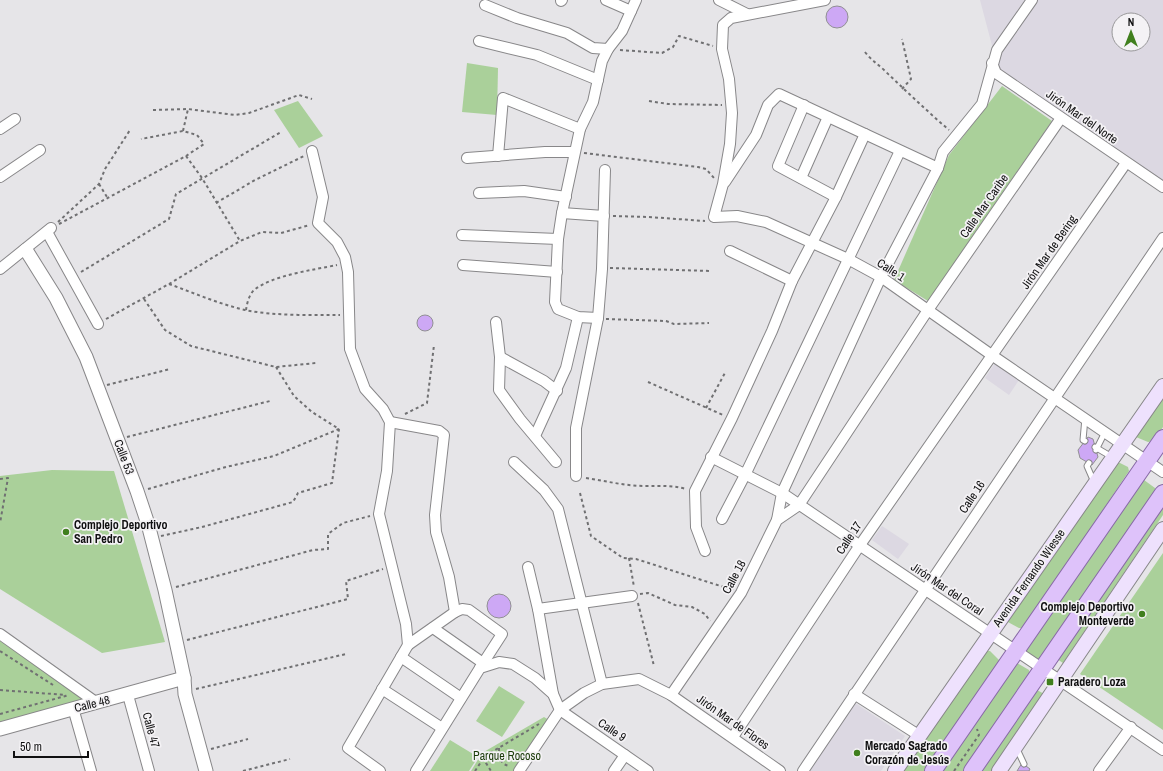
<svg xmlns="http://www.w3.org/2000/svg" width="1163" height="771" viewBox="0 0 1163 771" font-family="'Archivo Narrow',sans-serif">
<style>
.built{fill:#dcd8e2;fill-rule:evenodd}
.green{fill:#aad09a}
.building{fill:#cda8f5;stroke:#919093}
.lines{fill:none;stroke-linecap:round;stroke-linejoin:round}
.service-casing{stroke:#888789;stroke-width:7}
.minor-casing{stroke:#888789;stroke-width:12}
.tertiary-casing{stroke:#888789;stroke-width:15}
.secondary-casing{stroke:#888789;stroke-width:16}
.primary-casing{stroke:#886aa6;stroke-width:18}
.path{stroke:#707072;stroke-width:2;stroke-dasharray:3 3;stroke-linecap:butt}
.service{stroke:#fff;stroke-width:5}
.minor{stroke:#fff;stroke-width:10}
.tertiary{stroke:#fff;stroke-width:13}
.secondary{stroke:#eee1fd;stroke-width:14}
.primary{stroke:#dec2fa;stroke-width:16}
.poi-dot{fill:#407f1e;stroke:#f4f2f5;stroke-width:1.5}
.labels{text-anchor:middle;stroke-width:3.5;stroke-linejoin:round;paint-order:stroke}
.street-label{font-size:12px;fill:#101011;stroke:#f4f2f5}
.poi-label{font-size:12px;font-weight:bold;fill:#101011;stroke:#f4f2f5;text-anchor:start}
.park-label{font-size:12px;fill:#1b3c09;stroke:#f4f2f5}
</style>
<rect width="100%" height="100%" fill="#e6e5e8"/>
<!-- built -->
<g class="built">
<path d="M980,0H1163V186L999,72ZM1119,20H1143V44H1119Z"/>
<path d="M995,363L1019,380L1009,395L985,378Z"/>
<path d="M882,526L909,544L898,559L872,540Z"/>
<path d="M855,703L905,736L881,771H808Z"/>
</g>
<!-- green -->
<g class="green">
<path d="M467,63L498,68L497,115L462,112Z"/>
<path d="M1002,86L1052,121L928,301L894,280L949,155Z"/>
<path d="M298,101L323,136L299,148L274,110Z"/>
<path d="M1163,393V427L1154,441L1148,442L1136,437Z"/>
<path d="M1113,463H1120L1128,467L1129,471L1024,628H1019L1006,621Z"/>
<path d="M52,470L114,471L165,642L102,653L0,589V476Z"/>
<path d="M1144,480L1155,488V491L1039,660L1026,651L1028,645L1141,481Z"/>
<path d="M1163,503V515L1063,663L1057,659Z"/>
<path d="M1163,553V730L1080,674Z"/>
<path d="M0,640L87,701L0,723Z"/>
<path d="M985,651H990L1001,662L924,771H904Z"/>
<path d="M1017,663L1029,670L1030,674L966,771H937Z"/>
<path d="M499,686L525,702L502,737L476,721Z"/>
<path d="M1037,690L1046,695L994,771H982Z"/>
<path d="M544,717L549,720L515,771H471L482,753Z"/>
<path d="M450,740L478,757L469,771H430Z"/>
</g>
<!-- building -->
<g class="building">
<circle cx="837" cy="17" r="11"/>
<circle cx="425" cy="323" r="8"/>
<path d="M1088,437L1093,439L1098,457L1092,465L1080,458L1078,450Z"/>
<circle cx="499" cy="606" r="12"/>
<path d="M1022,763L1030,769L1029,771H1017Z"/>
</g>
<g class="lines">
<!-- service casing -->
<g class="service-casing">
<g id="service">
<path d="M1085,418L1083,440L1085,441"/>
<path d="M1095,447L1112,457"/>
<path d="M1096,450L1105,432"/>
<path d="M1089,463L1087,466L1094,482"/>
<path d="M1016,747L1024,764"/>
</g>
</g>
<!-- minor casing -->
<g class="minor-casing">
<g id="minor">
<path d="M606,0L631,11"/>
<path d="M719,0L747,14"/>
<path d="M825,0L731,18L723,25L722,49L729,79L732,113L730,144L723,184L714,217L737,216L766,222L848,259L881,277L993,356L1163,472"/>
<path d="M561,1L562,0"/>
<path d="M485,5L517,18L567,33L593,48L608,49"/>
<path d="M479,41L537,55L598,80"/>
<path d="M992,63L996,73L1163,187"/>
<path d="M804,105L778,166L836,197"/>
<path d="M0,129L15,119"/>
<path d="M312,151L323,197L318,223L337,242L345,257L348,272L350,349L365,389L383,409L390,422L387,471L379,514L406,624L408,645L455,612L462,609L469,610L502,634L480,668"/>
<path d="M498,156L503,98L580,129"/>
<path d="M467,158L545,152H574"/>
<path d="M0,177L40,150"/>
<path d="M801,178L828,117"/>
<path d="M725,182L756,135L768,105L779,94L938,168"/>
<path d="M479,193L524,191L566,197"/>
<path d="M562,213L604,216"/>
<path d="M47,232L98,324"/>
<path d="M462,235L558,239"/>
<path d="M730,251L792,281"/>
<path d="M463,265L557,272"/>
<path d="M0,269L51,228"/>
<path d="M598,318L578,317L558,309L555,302L558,239L562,213L580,129L593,102L602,61L608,49L622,31L636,0"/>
<path d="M496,322L500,357L499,390L520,419L556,462"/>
<path d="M500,357L544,381L557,391"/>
<path d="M390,422L439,431L444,435L435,515L436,532L449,577L455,612"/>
<path d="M535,436L566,368L578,317"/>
<path d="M711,457L782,493L1163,750"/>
<path d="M514,462L544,490L558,509L602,684"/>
<path d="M576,476V428L598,318L602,269L605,170"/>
<path d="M722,519L745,475L900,151"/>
<path d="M777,520L782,493L881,277L938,168L943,152L982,104L997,50L1032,0"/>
<path d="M705,551L696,527L695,491L732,418L772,331L792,281L836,197L865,134"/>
<path d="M528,567L538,609L553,694"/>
<path d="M538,609L632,596"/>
<path d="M433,628L483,663"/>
<path d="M0,634L97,703"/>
<path d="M401,657L461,698"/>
<path d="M382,689L442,728"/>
<path d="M854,694L920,736"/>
<path d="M128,695L149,771"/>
<path d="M671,695L780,771"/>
<path d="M73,708L91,771"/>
<path d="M733,737L860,545L1126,163"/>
<path d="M380,771L348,748L408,645"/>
<path d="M416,771L480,668L499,662L513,664L535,678L553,694L560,710L648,771"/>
<path d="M519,771L560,710L584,693L602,684L639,679L671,695L741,593L777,520L799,505L928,310L1061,118"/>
<path d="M614,771L625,755"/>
<path d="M803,771L1163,238"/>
<path d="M1099,771L1131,727"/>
</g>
</g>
<!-- tertiary casing -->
<g class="tertiary-casing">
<g id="tertiary">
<path d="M26,250L56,298L86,357L137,491L148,524L165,590L184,678L185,694L206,771"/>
<path d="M0,729L184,678"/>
</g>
</g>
<!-- secondary casing -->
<g class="secondary-casing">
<g id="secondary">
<path d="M895,771L1163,386"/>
<path d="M999,771L1163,529"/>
</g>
</g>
<!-- primary casing -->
<g class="primary-casing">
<g id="primary">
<path d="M933,771L1163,438"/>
<path d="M972,771L1163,493"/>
</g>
</g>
<!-- path -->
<g class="path">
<path d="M620,50L662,53L673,47L679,36L713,46"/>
<path d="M865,52C871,60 878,64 885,71C906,91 927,111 949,130"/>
<path d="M902,89L911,79L902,39"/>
<path d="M649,101L668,104L722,105"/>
<path d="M153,110L188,109L235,115L249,113L299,95L312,99"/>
<path d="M183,131L188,109"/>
<path d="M584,153L698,167L706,169L714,178"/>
<path d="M186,156L202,178L240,241"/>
<path d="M99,184L107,197"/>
<path d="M216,203L255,180L304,156"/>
<path d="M613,216L649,217L705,221"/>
<path d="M58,222L99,184L105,169L130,130"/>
<path d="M59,224L186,156L204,144L197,135L183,131L141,139"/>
<path d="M610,268L711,271"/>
<path d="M81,272L169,219L176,194L281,132"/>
<path d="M169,284C194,293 219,304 245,310C275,316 309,315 340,315"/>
<path d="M144,299L165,330L191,346L276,367L316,363"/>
<path d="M246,310C247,303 249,295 254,290C273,275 313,270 337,265"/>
<path d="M106,319L169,284L240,241L262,232L281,233L310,225"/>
<path d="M606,319L666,321L674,324L709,323"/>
<path d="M276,367L294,396L312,412L339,429"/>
<path d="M648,382L723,415"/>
<path d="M107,385L170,369"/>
<path d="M706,408L726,371"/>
<path d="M405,414L427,403L434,345"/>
<path d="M127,437L270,401"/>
<path d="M586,478C606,481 625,486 645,486C660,486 672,485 686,489"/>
<path d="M0,479L8,478L0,523"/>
<path d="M148,489L226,467L274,456L339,429"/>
<path d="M580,493L591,536L623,558L636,559L733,590"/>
<path d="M161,536L202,527L293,502L298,493L332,483L339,429"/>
<path d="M629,558L634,587"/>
<path d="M176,587L313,550L328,549V534L343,523L370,516"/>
<path d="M640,594L648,593L675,605L692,607L705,614L710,621"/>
<path d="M638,603L654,666"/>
<path d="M187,640L348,599L346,581L383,569"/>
<path d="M0,651L53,685"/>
<path d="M196,689L346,654"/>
<path d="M0,690L66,695"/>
<path d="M0,714L69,695"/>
<path d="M499,748C499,756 500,765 510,766"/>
<path d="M211,749L248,739"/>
<path d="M485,757L486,763L491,771"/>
<path d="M243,771L290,759"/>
<path d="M475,771L485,756L539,724"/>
<path d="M954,771L979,735L977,729"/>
</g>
<!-- service -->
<use href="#service" class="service"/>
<!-- minor -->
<use href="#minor" class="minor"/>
<!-- tertiary -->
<use href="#tertiary" class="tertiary"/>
<!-- secondary -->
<use href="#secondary" class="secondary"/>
<!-- primary -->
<use href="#primary" class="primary"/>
</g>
<!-- markers -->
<g class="poi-dot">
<circle cx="66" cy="532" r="4"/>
<circle cx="1142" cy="614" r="4"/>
<rect x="1046" y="678" width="8" height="8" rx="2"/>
<circle cx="857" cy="753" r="4"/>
</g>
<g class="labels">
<!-- street labels -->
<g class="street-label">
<text transform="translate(1082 117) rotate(35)" y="4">Jirón Mar del Norte</text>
<text transform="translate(984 206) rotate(-55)" y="4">Calle Mar Caribe</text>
<text transform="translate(1049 252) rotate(-55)" y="4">Jirón Mar de Bering</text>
<text transform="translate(891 270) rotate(33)" y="4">Calle 1</text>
<text transform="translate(124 457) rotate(69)" y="4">Calle 53</text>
<text transform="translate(972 497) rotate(-56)" y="4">Calle 16</text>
<text transform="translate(849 538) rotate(-56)" y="4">Calle 17</text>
<text transform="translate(734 577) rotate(-62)" y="4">Calle 18</text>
<text transform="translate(1029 578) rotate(-55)" y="4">Avenida Fernando Wiesse</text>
<text transform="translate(947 589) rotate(34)" y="4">Jirón Mar del Coral</text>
<text transform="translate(92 704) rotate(-14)" y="4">Calle 48</text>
<text transform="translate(733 722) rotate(35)" y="4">Jirón Mar de Flores</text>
<text transform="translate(151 730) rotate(75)" y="4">Calle 47</text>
<text transform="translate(612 730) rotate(34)" y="4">Calle 9</text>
</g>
<!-- poi labels -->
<g class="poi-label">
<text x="74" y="529">Complejo Deportivo<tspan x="74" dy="14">San Pedro</tspan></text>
<text x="1134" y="611" text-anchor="end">Complejo Deportivo<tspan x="1134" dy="14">Monteverde</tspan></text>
<text x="1058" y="686">Paradero Loza</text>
<text x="865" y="750">Mercado Sagrado<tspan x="865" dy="14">Corazón de Jesús</tspan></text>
</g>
<!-- park labels -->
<g class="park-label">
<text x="507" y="760">Parque Rocoso</text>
</g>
</g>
<!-- north arrow -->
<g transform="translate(1131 32)"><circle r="19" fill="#f4f2f5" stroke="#99989a"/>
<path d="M0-3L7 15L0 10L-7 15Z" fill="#407f1e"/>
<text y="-6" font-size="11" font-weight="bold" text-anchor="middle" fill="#101011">N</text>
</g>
<!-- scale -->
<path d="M14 751v6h74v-6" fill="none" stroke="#101011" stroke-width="2"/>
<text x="20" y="751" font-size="12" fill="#101011" stroke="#f4f2f5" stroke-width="3" paint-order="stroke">50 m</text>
</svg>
